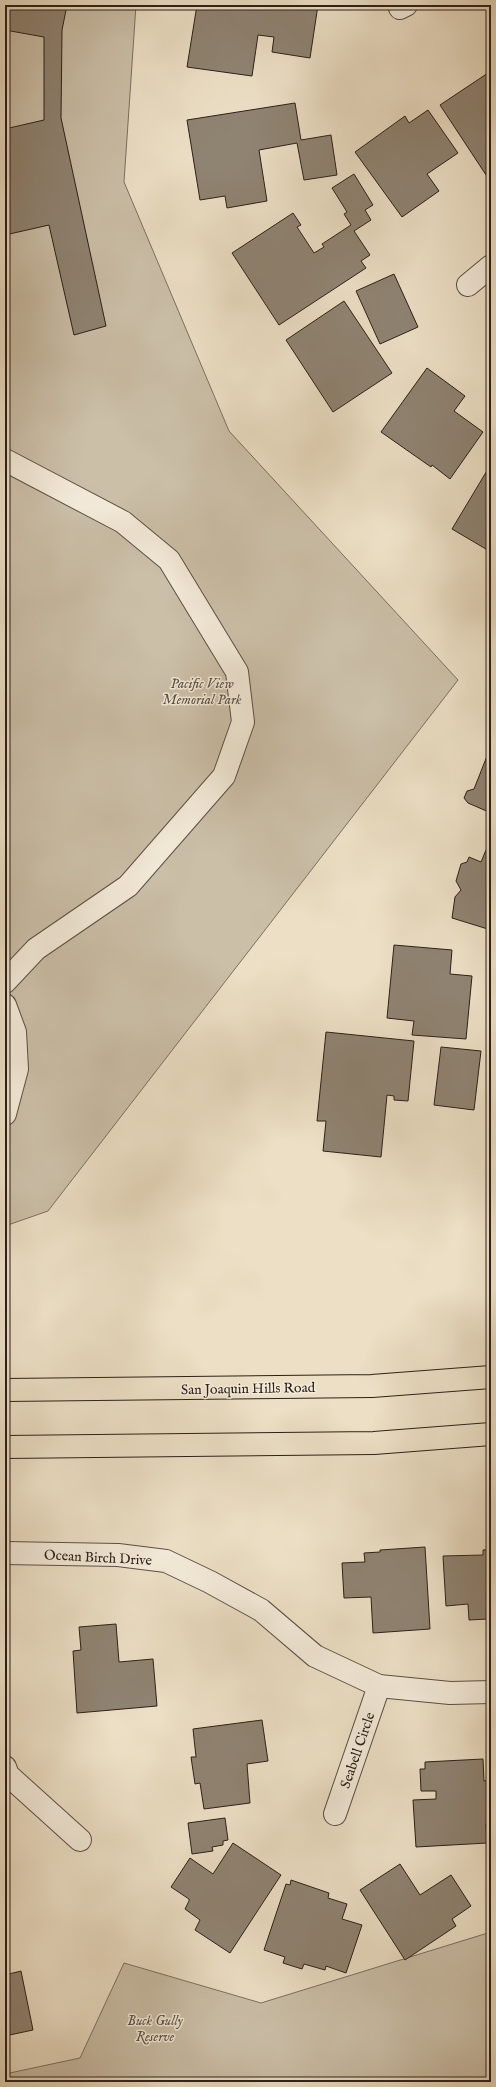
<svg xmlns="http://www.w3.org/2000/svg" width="496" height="2087" viewBox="0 0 496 2087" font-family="'IM FELL English',serif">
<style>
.green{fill:#cbbfa8;stroke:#7b7060}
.building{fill:#8f8372;stroke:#2b2019}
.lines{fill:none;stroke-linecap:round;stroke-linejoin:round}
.minor-casing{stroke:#5b5044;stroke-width:24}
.major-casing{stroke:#2b2019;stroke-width:24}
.minor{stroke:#f3ead9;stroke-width:22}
.major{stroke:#ecdfc5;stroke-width:22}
.labels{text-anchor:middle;stroke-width:3;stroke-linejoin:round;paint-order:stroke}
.park-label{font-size:14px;font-style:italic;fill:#5b5044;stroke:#f3ead9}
.street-label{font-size:14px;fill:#2b2019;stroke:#f3ead9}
</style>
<rect width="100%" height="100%" fill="#ecdfc5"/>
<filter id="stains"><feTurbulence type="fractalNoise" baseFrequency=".005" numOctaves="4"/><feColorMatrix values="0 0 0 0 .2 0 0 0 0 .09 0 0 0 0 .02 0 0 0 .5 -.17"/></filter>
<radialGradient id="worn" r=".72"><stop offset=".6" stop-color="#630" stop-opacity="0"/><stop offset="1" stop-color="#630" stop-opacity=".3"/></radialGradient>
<!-- green -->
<g class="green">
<path d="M5,5H136L124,182L229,431L458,680L48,1211L5,1226Z"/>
<path d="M491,1932V2082H5V2074L80,2058L124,1963L261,2003Z"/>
</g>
<!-- building -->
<g class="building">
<path d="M5,5H67L62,30L61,118L106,326L74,335L49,225L5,235V129L44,120V37L5,30Z"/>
<path d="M197,5H318L310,58L272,52L274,37L258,35L252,76L187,67Z"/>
<path d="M491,71V180L490,181L440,105Z"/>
<path d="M295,103L301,140L331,135L337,175L304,180L297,143L259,150L267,201L227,208L225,196L200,200L187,120Z"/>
<path d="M428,110L458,153L427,174L439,191L402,217L355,152L405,116L409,123Z"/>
<path d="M354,174L373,205L365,210L371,220L354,231L370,255L361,261L366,268L279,325L232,253L293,213L301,225L297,227L314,253L324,247L322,244L351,225L344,214L347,212L332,188Z"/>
<path d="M394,274L418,327L380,344L356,291Z"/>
<path d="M344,301L392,373L333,412L286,340Z"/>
<path d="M427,368L465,396L454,411L483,432L450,479L432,465L431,467L381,432Z"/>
<path d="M491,464V552L452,529Z"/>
<path d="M491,746V813L468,803L464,798L467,791L474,789Z"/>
<path d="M491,844V930L452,918L455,897L461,890L456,881L461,864L467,862L469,857L481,862L486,850Z"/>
<path d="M394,945L452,950L450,974L472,976L466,1039L412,1035L414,1021L387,1018Z"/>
<path d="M326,1032L414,1041L408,1101L394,1100V1096L387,1095L381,1157L323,1151L326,1121H317Z"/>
<path d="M441,1047L481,1051L474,1110L434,1105Z"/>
<path d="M425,1547L430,1629L373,1633L371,1597L344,1598L342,1563L365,1562L364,1553L380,1552V1550Z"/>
<path d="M491,1549V1624H488V1619L469,1620L468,1604L446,1606L443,1556L483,1555V1550Z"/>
<path d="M116,1624L119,1662L153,1659L157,1706L77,1713L73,1651L81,1650L79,1627Z"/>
<path d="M262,1720L268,1761L247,1764L250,1803L204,1809L200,1783L195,1784L191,1757H196L193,1729Z"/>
<path d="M483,1759L484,1781L491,1780V1823L486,1824L487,1843L416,1847L413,1800L436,1799V1791H421L420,1769H425V1762Z"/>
<path d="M225,1818L228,1840L223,1841V1845L212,1847L213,1851L192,1854L188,1823Z"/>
<path d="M233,1843L281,1875L230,1953L195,1930L200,1920L185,1909L189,1901V1899L171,1887L190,1858L213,1874Z"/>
<path d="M400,1864L420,1895L451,1875L471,1906L452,1919L456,1926L405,1960L360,1890Z"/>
<path d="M291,1880L329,1893L328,1898L347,1904L342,1919L362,1925L346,1973L326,1966L325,1970L304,1964L302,1969L283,1963L285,1957L264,1950L286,1884L290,1885Z"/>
<path d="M21,1971L33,2030L5,2036V1975Z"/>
</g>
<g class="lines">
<!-- minor casing -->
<g class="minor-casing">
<g id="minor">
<path d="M400,8L406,5"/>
<path d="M468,285L491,266"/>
<path d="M5,460L123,522L169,560L237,672L243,722L224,776L128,886L36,949L5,982"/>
<path d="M5,1005L15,1032L17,1069L5,1114"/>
<path d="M5,1553L118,1555L166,1561L210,1582L261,1610L315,1656L379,1686L450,1693L491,1692"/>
<path d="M5,1767L8,1775L80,1840"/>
<path d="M335,1814L379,1686"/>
</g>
</g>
<!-- major casing -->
<g class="major-casing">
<g id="major">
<path d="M5,1390L372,1386L491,1377"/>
<path d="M5,1447L374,1443L491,1434"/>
</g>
</g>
<!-- minor -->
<use href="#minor" class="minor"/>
<!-- major -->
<use href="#major" class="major"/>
</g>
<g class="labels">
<!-- park labels -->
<g class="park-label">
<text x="202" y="688">Pacific View<tspan x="202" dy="16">Memorial Park</tspan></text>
<text x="155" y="2025">Buck Gully<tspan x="155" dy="16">Reserve</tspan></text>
</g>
<!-- street labels -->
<g class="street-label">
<text transform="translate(248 1388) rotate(-1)" y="5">San Joaquin Hills Road</text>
<text transform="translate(98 1557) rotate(3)" y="5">Ocean Birch Drive</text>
<text transform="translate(357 1750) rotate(-71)" y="5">Seabell Circle</text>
</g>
</g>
<!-- margin -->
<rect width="496" height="2087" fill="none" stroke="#ecdfc5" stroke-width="20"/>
<rect x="6" y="6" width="484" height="2075" fill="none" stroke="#2b2019" stroke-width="2"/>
<rect x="10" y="10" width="476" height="2067" fill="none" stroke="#2b2019"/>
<rect width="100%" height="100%" filter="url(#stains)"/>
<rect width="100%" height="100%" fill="url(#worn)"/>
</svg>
